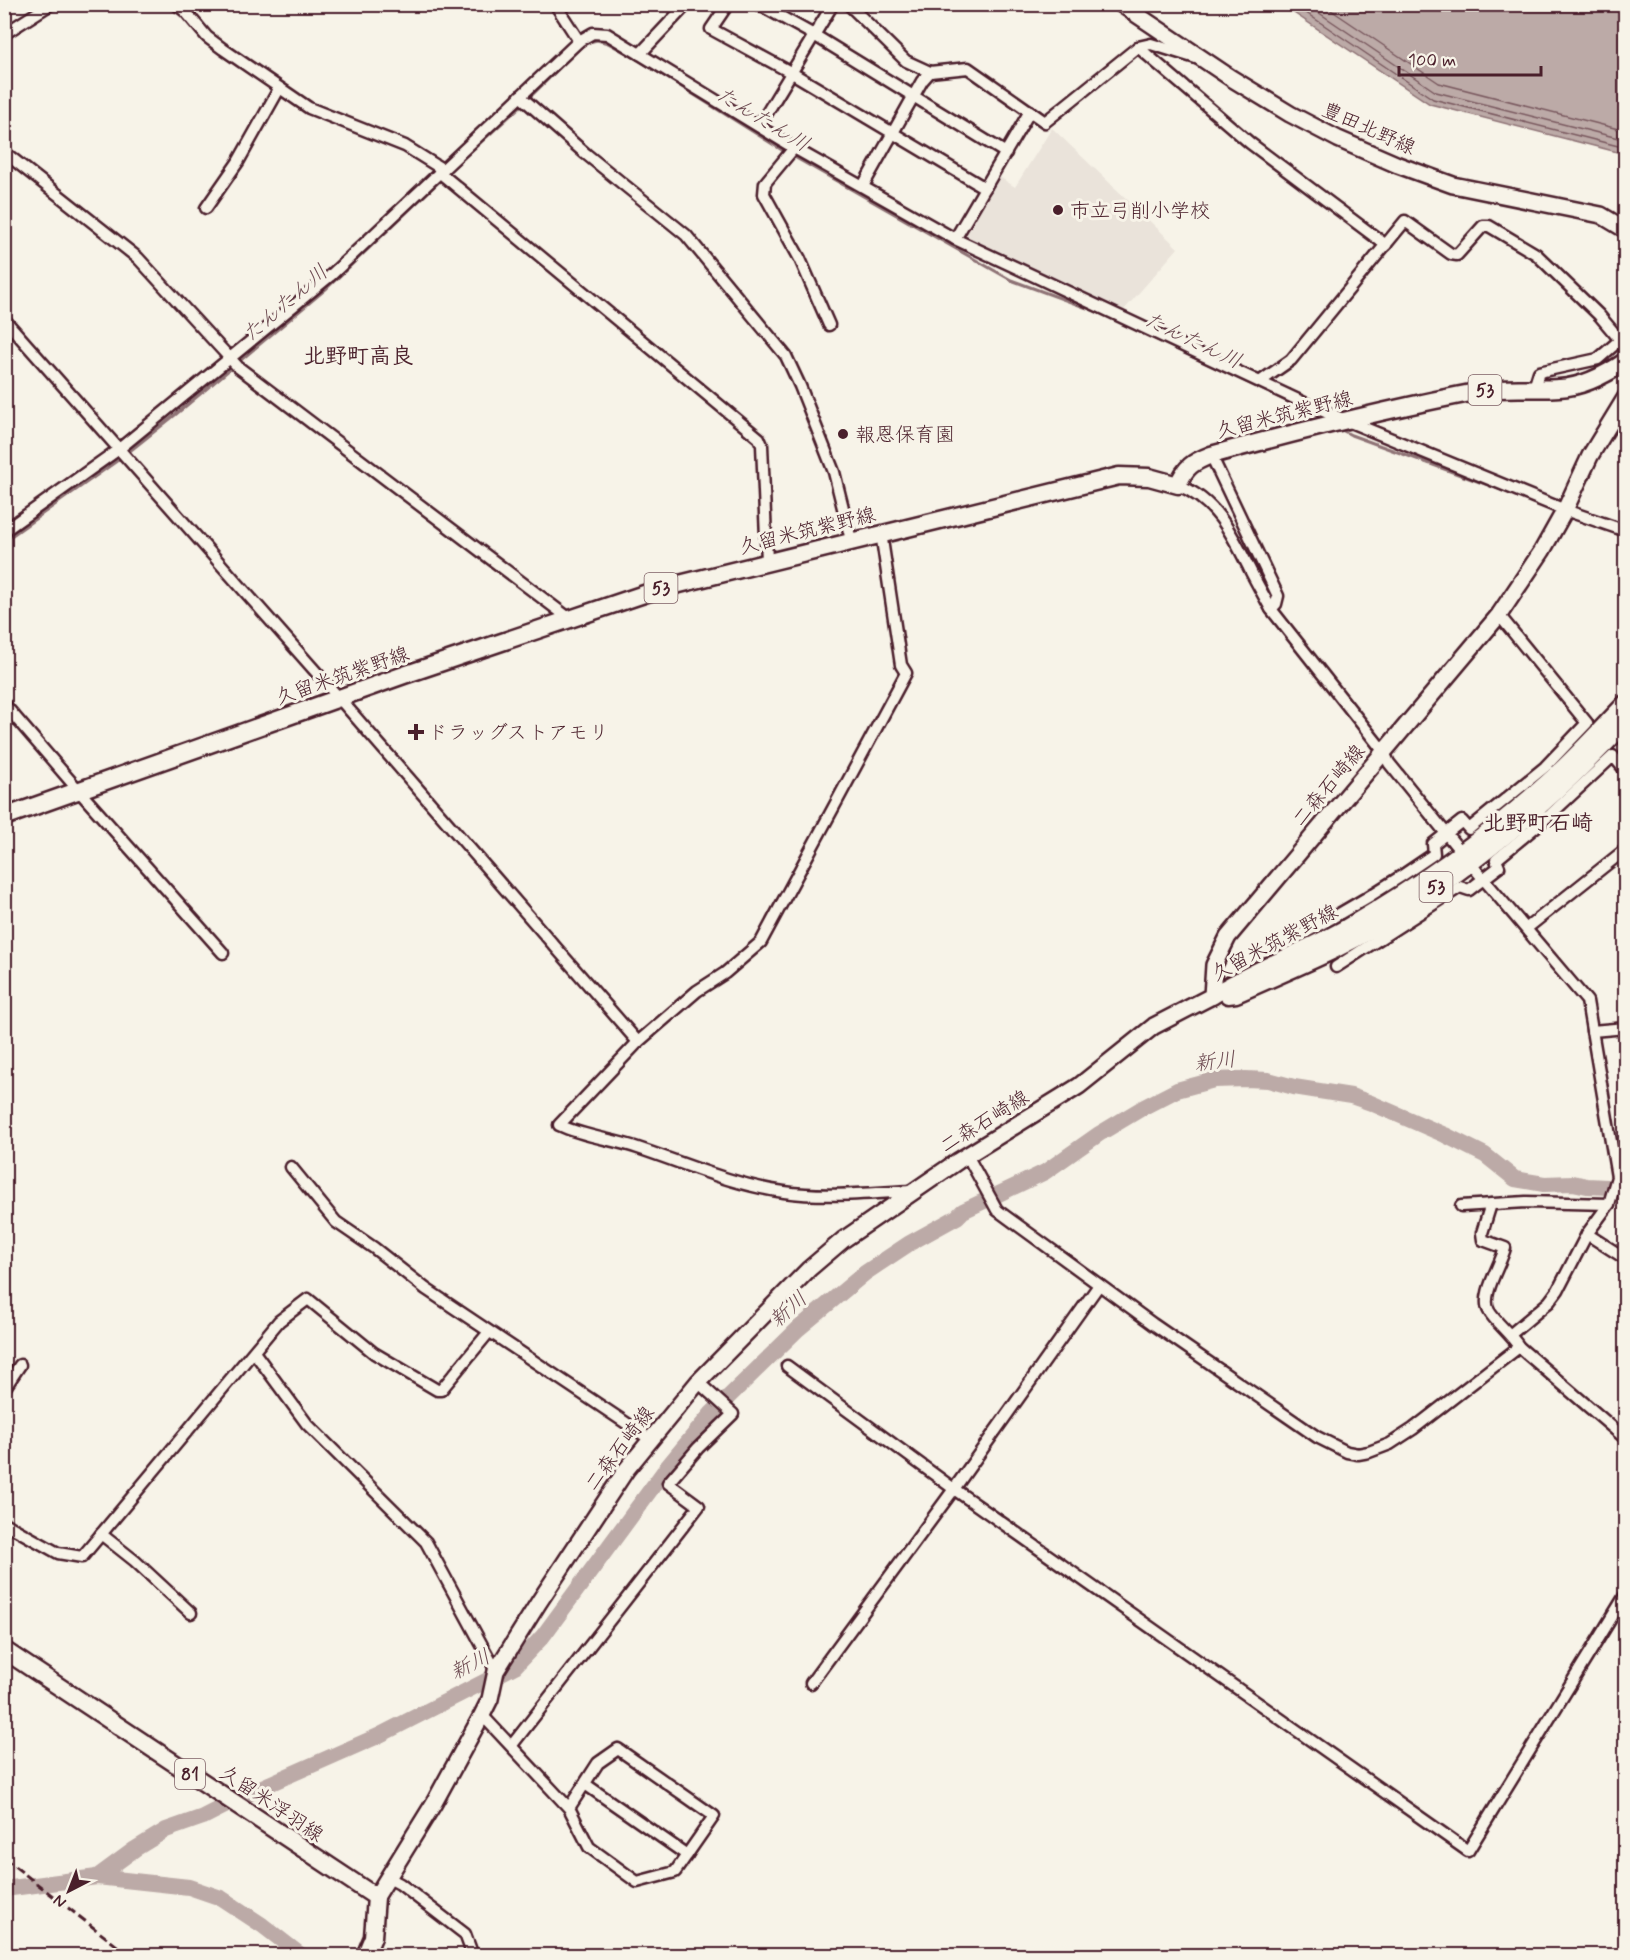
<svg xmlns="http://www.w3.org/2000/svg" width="1630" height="1960" viewBox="0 0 1630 1960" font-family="Mynerve,'Klee One',sans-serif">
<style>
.built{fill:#eae3da}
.water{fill:#bcaaa7;stroke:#8e7275;stroke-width:1.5}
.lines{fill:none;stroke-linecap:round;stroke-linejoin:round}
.shore{stroke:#78575d;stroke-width:1.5}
.stream{stroke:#8e7275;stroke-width:3}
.river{stroke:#bcaaa7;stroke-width:16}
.minor-casing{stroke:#4a1f2b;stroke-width:15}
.secondary-casing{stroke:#4a1f2b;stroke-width:20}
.primary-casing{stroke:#4a1f2b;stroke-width:21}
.minor{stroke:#f7f3e8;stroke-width:10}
.secondary{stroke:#f7f3e8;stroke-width:15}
.primary{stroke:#f7f3e8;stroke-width:16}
.rail{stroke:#4a1f2b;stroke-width:3;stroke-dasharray:9 4.5;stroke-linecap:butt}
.poi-dot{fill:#4a1f2b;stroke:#f7f3e8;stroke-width:2}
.labels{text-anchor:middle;stroke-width:6;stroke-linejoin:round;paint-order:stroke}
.shield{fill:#f7f3e8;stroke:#7e5f64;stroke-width:1.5}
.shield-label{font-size:18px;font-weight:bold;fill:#4a1f2b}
.street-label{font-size:20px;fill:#4a1f2b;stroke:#f7f3e8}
.poi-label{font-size:20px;fill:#4a1f2b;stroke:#f7f3e8;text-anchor:start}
.water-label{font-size:21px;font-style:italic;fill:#6c4950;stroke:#f7f3e8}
.quarter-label{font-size:22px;font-weight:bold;fill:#4a1f2b;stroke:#f7f3e8}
</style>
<rect width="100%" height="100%" fill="#f7f3e8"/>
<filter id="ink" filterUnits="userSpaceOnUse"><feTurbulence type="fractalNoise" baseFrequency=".0167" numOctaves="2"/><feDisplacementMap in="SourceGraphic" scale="12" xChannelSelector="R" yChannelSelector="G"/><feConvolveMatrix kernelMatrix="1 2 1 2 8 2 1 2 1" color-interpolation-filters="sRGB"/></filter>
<g filter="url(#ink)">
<!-- built -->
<path class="built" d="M1052,128L1178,248L1124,310L1041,276L963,234L998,176L1015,187Z"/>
<!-- water -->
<path class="water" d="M1282,5H1625V154L1430,104Z"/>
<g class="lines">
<!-- shore -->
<g class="shore">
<path d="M1293,4L1433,99L1626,148"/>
<path d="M1306,4L1436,92L1626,140"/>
<path d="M1322,4L1439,83L1626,131"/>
</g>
<!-- stream -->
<g class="stream">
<path d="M528,99L585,43L597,40L608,43L637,59L782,150L1011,280L1098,312L1324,419"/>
<path d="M446,174L523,104"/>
<path d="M1340,429L1351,435L1510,493"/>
<path d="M4,541L121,458L175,415L327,288L442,179"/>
</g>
<!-- river -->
<g class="river">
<path d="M97,1877L135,1849L166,1830L203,1817L260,1788L378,1736L515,1666L543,1636L668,1466L711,1414L798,1329L865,1273L910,1243L957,1217L963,1211L1045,1172L1099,1134L1144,1107L1177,1090L1214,1080L1246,1079L1268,1080L1294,1087L1351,1096L1371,1103L1445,1135L1485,1155L1515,1179L1544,1184L1573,1183L1587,1186L1626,1188"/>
<path d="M4,1889L97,1877L189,1887L221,1898L262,1925L302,1956"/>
</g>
<!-- minor casing -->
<g class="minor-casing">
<g id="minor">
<path d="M176,4L185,11L207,37L223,49L309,108L405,146L442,169"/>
<path d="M555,4L579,41"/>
<path d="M728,4L711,29L792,73L985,188"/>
<path d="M758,4L814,35L1006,153"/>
<path d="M848,4L906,61L930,72L968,68L1045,122L1138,47L1151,44L1196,58"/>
<path d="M4,34L51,4"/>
<path d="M1138,47L1250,143L1386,245"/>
<path d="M640,54L687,4"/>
<path d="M520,96L586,154L686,235L786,356L800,386L834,472L851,540"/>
<path d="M759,126L833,4"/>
<path d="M794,148L765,183L764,194L800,259L829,325"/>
<path d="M4,152L138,258L238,367L570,619"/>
<path d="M439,172L759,438L762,445L767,561"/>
<path d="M863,186L922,81L930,72"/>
<path d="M206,208L238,162L279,89"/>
<path d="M955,239L1030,111"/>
<path d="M4,319L339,698L638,1042"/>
<path d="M1261,381L1291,360L1405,221L1451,254L1457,255L1483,226H1489L1536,254L1599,315L1626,347"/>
<path d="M1534,388L1539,372L1598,359L1620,340"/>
<path d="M1211,455L1278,596L1276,604L1271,609L1384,752L1389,763L1470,863L1587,1001L1617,1177L1609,1204L1587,1234L1558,1290L1549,1302L1511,1334"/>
<path d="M1178,485C1216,500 1232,534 1249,568C1256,582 1264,596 1271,609"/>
<path d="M4,531L119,449L330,276L579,41L593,33L607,34L794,148L955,239L1311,406L1565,510L1626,531"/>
<path d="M881,533L901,665L906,673L761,942L725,973L697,991L638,1042L559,1125C585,1137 612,1139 638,1148C686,1164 733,1185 784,1192C826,1198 870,1193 912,1191"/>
<path d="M4,704L79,791L223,953"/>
<path d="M1527,928L1626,849"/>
<path d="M1297,937C1345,912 1390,885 1434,854L1433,844L1462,821L1469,829L1545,767L1587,723L1499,615"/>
<path d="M1336,967L1460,887L1469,890L1499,867L1496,860L1551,814L1613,756L1626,771"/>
<path d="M1592,1031L1626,1028"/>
<path d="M968,1157L997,1210L1153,1324L1317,1437L1347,1452L1358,1454L1369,1452L1390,1444L1413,1429L1519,1347"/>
<path d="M291,1167L336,1222L374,1248L426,1289L650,1439"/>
<path d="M1491,1204L1482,1233L1483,1240L1505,1248C1501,1264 1480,1296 1489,1311C1495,1322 1511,1334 1519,1347L1626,1439"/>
<path d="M1461,1206L1526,1202L1609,1204"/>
<path d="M1587,1234L1626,1259"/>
<path d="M254,1352L307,1424L426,1542L496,1671"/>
<path d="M787,1366L954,1489L1468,1851L1626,1594"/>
<path d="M4,1389L20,1365"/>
<path d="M4,1523L58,1553L82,1557L279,1321L308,1299L374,1353L437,1390H441L489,1332"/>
<path d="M101,1534L135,1561L191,1613"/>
<path d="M811,1683L954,1489L1099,1285"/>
<path d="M482,1715L569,1808L589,1847L637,1882L675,1872L714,1816L618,1749L598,1763L569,1808"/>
<path d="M512,1745L699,1506L668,1483L698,1448L733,1414L698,1382"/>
<path d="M585,1784L687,1855"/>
<path d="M387,1877L400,1884L465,1934L473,1956"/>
</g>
</g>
<!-- secondary casing -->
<g class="secondary-casing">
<g id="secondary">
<path d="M1121,4L1231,78L1290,114L1338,139L1398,165L1453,185L1601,215L1626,230"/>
<path d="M376,1897L434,1803L482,1715L490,1699L496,1671L539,1602L626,1470L698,1382L809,1269L843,1240L958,1161L1079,1086L1154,1026L1212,996L1214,965L1228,937L1499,615L1542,551L1565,510L1590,456L1626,397"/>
</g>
</g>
<!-- primary casing -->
<g class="primary-casing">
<g id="primary">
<path d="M4,817L404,675L659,589L1119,476L1149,477L1178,485C1185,467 1193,462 1211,455C1300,431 1390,408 1481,391C1506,386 1533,390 1559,388C1582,387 1607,374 1626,361"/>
<path d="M1228,995L1236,994C1269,979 1303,965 1336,949C1441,895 1545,809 1626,722"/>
<path d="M1212,996C1254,969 1302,953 1346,928C1418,886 1487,837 1549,781C1576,757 1601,729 1626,703"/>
<path d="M4,1650L376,1897L373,1937L365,1956"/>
</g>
</g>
<!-- minor -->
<use href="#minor" class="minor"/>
<!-- secondary -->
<use href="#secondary" class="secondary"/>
<!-- primary -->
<use href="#primary" class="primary"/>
<!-- rail -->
<path class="rail" d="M4,1858L130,1956"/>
</g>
</g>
<!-- markers -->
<g class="poi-dot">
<circle cx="1058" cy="210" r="6"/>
<circle cx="843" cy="434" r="6"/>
<path d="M413 723h6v6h6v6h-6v6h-6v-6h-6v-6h6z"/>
</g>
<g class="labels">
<!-- shield labels -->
<g class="shield">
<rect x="1468.5" y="375" width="33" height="30" rx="4.5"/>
<rect x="644.5" y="573" width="33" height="30" rx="4.5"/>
<rect x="1419.5" y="872" width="33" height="30" rx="4.5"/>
<rect x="175" y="1759" width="30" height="30" rx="4.5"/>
</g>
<g class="shield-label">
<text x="1485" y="396">53</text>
<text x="661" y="594">53</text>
<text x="1436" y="893">53</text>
<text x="190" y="1780">81</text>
</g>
<!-- street labels -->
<g class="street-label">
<text transform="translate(1369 128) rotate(24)" y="7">豊田北野線</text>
<text transform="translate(1284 414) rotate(-14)" y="7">久留米筑紫野線</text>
<text transform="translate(807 530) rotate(-14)" y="7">久留米筑紫野線</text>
<text transform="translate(342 675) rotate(-19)" y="7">久留米筑紫野線</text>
<text transform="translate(1328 785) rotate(-50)" y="7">二森石崎線</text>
<text transform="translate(1274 942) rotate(-28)" y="7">久留米筑紫野線</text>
<text transform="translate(984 1121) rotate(-32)" y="7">二森石崎線</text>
<text transform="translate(619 1448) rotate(-53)" y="7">二森石崎線</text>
<text transform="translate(272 1803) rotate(34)" y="7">久留米浮羽線</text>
</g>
<!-- poi labels -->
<g class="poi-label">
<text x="1070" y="217">市立弓削小学校</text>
<text x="855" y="441">報恩保育園</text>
<text x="428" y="739">ドラッグストアモリ</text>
</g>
<!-- water labels -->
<g class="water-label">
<text transform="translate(763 119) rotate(31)" y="7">たんたん川</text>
<text transform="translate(285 303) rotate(-41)" y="7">たんたん川</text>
<text transform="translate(1193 340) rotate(25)" y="7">たんたん川</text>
<text transform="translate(1215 1061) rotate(-7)" y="7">新川</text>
<text transform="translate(788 1309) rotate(-42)" y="7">新川</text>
<text transform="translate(470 1664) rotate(-27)" y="7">新川</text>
</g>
<!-- quarter labels -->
<g class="quarter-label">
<text x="358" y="363">北野町高良</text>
<text x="1538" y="830">北野町石崎</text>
</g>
</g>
<!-- margin -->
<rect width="1630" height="1960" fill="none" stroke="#f7f3e8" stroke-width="24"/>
<rect x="12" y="12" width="1606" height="1936" fill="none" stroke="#4a1f2b" stroke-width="2" filter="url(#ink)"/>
<!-- north arrow -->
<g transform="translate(69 1891) rotate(222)" stroke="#f7f3e8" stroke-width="4.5" paint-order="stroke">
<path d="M0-4.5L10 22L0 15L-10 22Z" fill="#4a1f2b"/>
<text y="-9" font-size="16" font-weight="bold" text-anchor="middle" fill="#4a1f2b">N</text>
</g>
<!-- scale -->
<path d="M1399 66v9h142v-9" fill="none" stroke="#4a1f2b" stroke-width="3"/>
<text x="1408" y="66" font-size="18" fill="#4a1f2b" stroke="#f7f3e8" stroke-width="4.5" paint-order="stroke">100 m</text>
</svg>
